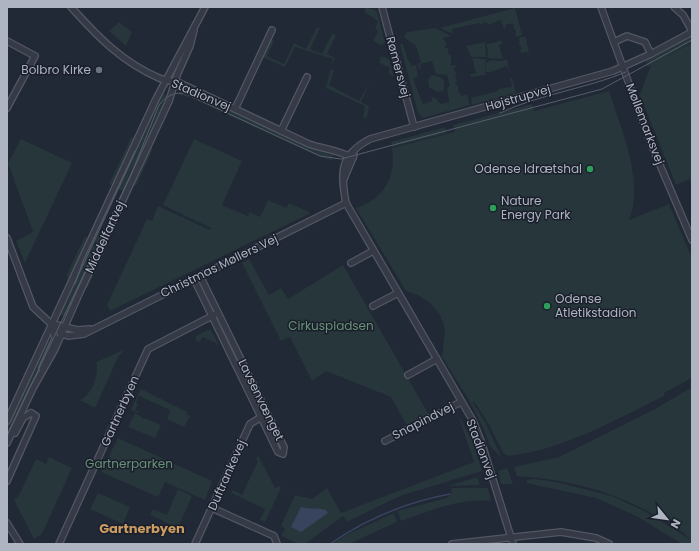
<svg xmlns="http://www.w3.org/2000/svg" width="699" height="551" viewBox="0 0 699 551" font-family="Poppins,sans-serif">
<style>
.green{fill:#26363a}
.water{fill:#38435e}
.lines{fill:none;stroke-linecap:round;stroke-linejoin:round}
.stream{stroke:#38435e;stroke-width:1.5}
.minor-casing{stroke:#525764;stroke-width:8}
.minor{stroke:#353a46;stroke-width:5.5}
.tram{stroke:#575d6d;stroke-width:1}
.worship-dot{fill:#6b7280;stroke:#1a1f2b;stroke-width:1.5}
.leisure-dot{fill:#2e9e5b;stroke:#1a1f2b;stroke-width:1.5}
.labels{text-anchor:middle;stroke-width:3;stroke-linejoin:round;paint-order:stroke}
.street-label{font-size:12px;fill:#afb4c3;stroke:#1a1f2b}
.poi-label{font-size:12px;fill:#afb4c3;stroke:#1a1f2b;text-anchor:end}
.park-label{font-size:12px;fill:#689277;stroke:#1a1f2b}
.neighbourhood-label{font-size:13px;font-weight:bold;fill:#cb9d62;stroke:#1a1f2b}
</style>
<rect width="100%" height="100%" fill="#212836"/>
<!-- green -->
<g class="green">
<path d="M366,7L377,11L385,43L381,45L373,41L378,31L375,29L378,21L364,12Z"/>
<path d="M515,8L522,35L516,37L515,34L516,33V30H514L513,23L505,25L506,28L504,29L501,20L488,25L486,22L480,25V23L452,29L453,34L440,28Z"/>
<path d="M119,22L132,32L126,46L109,31Z"/>
<path d="M317,27L320,28L310,49L322,54L332,34L336,35L327,54L335,58L330,69L334,71L329,85L359,101L371,80L361,102L369,106L367,118L363,117L365,106L326,88L333,59L295,47L285,67L262,57L271,39L274,41L267,56L284,64L294,43L306,49Z"/>
<path d="M435,28L451,36L443,38L447,45L445,46L446,49L448,48L449,55H451V66L455,65L456,67L453,68L457,75H455L457,82H455L456,85H458V92H460L461,96L467,94L470,105L423,118L418,113L400,44H403L408,60L412,66L416,65L418,76L413,79L423,104L432,101V98L434,97L441,104L449,102L447,87L450,86L447,75L436,74L432,61L420,64L421,69H419L418,63L421,62L416,46L404,37L407,32Z"/>
<path d="M525,36L529,52L521,53L520,49H522L518,42H520L519,38Z"/>
<path d="M692,36V42L665,57L692,43V184L690,179L676,185L640,95L651,65L648,67L646,61Z"/>
<path d="M501,40L502,44L499,45L503,59L487,58L488,51L486,44L497,42Z"/>
<path d="M485,42L486,57H471L466,46Z"/>
<path d="M381,56L389,59L394,77L388,73L390,68L379,63Z"/>
<path d="M472,58L486,59L485,75L471,77L470,74L476,73Z"/>
<path d="M507,59L510,74L507,66L491,72H486V63L492,60L502,61Z"/>
<path d="M432,75L440,77L444,80V90L438,92L429,87L428,79Z"/>
<path d="M510,78H512L516,93L472,105L471,98L498,91V89L512,87Z"/>
<path d="M182,88L314,149L333,155L332,160L320,157L189,97L179,95Z"/>
<path d="M609,91C621,128 645,183 629,220L669,204L692,258V378L664,393V396C615,420 563,450 508,456L504,454L488,423L475,403L472,401L486,424L502,458L490,446L484,430L469,400L442,357L445,329L440,315L430,303L418,295L406,291L356,208C384,199 396,177 392,148L455,132L453,125L532,104L534,111Z"/>
<path d="M163,93L167,95L125,192L116,188L158,99Z"/>
<path d="M445,127L447,133L392,147L391,142Z"/>
<path d="M138,134L113,186L109,184L131,138Z"/>
<path d="M21,139L72,163L25,263L16,241L33,232L8,163Z"/>
<path d="M194,139L242,161L222,205L248,216L250,212L260,217L268,200L286,208L289,203L311,213L110,311L107,305L147,219L152,221L158,206L210,230L211,228L163,205Z"/>
<path d="M151,143L152,151L136,186L134,185V179Z"/>
<path d="M96,231L105,235L66,317L60,314Z"/>
<path d="M85,236L89,239L68,284L67,274Z"/>
<path d="M104,246L107,247L88,287L82,291Z"/>
<path d="M249,259L269,295L281,288L288,299L343,265L429,415L407,426L391,397L326,371L312,381L290,337L281,341L242,263Z"/>
<path d="M210,329L218,343L216,347V343L202,337L200,342L196,341V336Z"/>
<path d="M47,340L52,343L7,439V425Z"/>
<path d="M124,350L122,353L119,355L95,408L80,400C91,397 100,373 96,362Z"/>
<path d="M692,387V544H682L638,517L596,498L526,483L527,480L535,479L556,482L612,496L644,511L690,539C681,530 671,524 660,518C616,492 568,479 517,476L514,467L559,457L657,408Z"/>
<path d="M141,389L187,412L186,414L190,416L184,427L167,419L170,410L139,396L136,403L138,404L135,410L139,412V413L131,410Z"/>
<path d="M135,413L144,419L145,418L161,425L155,438L128,427Z"/>
<path d="M458,415L472,440L482,471L400,496L347,522L343,516L305,544H299L281,536L285,529L281,526L295,495L312,499L327,488L341,513L474,462Z"/>
<path d="M118,438L212,481L205,500L165,482L158,497L101,472Z"/>
<path d="M258,455L275,488L280,486L281,488L265,522L260,520L265,509L231,493L233,490L242,495L258,461L256,460Z"/>
<path d="M49,457L72,468L42,534L34,539L14,500L19,495L36,459L46,464Z"/>
<path d="M507,468L513,484H501L498,471Z"/>
<path d="M477,477L480,485L448,486Z"/>
<path d="M451,488H488L491,501C461,498 429,511 401,521L397,511L447,498L452,493Z"/>
<path d="M178,489L192,496L178,528L150,515L153,509L167,515Z"/>
<path d="M98,493L130,507L123,524L90,509Z"/>
<path d="M394,513L397,522L349,544H333L346,535Z"/>
</g>
<!-- water -->
<path class="water" d="M301,507C310,510 317,507 326,510L328,513L301,532L291,527Z"/>
<g class="lines">
<!-- stream -->
<path class="stream" d="M330,544C366,519 407,502 450,494"/>
<!-- minor casing -->
<g class="minor-casing">
<g id="minor">
<path d="M71,7C98,37 122,62 159,78C166,81 174,81 180,83L309,144C324,149 339,150 353,158"/>
<path d="M382,7L414,127"/>
<path d="M601,7L651,144L692,240"/>
<path d="M674,7L683,15L692,31"/>
<path d="M7,41L35,56L7,108"/>
<path d="M614,42L627,36L645,42L651,54"/>
<path d="M235,109L272,30"/>
<path d="M281,131L307,77"/>
<path d="M344,179L354,155"/>
<path d="M7,238L33,307L62,334L68,336L84,334L346,203"/>
<path d="M351,263L373,251"/>
<path d="M194,279L278,452L283,454L284,447L200,276"/>
<path d="M373,306L398,293"/>
<path d="M53,324L77,330L90,329"/>
<path d="M42,368L55,339L52,326"/>
<path d="M408,375L437,359"/>
<path d="M7,421L156,99L205,7"/>
<path d="M15,433L23,418L31,413"/>
<path d="M385,441L461,402"/>
<path d="M7,443L33,388L55,349L79,294L169,101L177,75L190,46L194,30"/>
<path d="M7,481L36,416L31,413"/>
<path d="M212,508L274,536L277,544"/>
<path d="M7,523L20,544"/>
<path d="M59,544L148,349L214,315"/>
<path d="M195,544L250,424L263,416"/>
<path d="M452,544L561,532L596,538L609,544"/>
<path d="M513,544L481,441L473,421L346,203C340,171 340,155 370,139L613,71L651,54L692,32"/>
</g>
</g>
<!-- minor -->
<use href="#minor" class="minor"/>
<!-- tram -->
<g class="tram">
<path d="M500,113C540,94 585,89 626,72"/>
<path d="M75,284L83,261L135,151"/>
<path d="M7,436L131,175L159,105C166,96 175,91 186,94L320,156L341,159L602,89L692,40"/>
</g>
</g>
<!-- markers -->
<circle class="worship-dot" cx="99" cy="70" r="4"/>
<g class="leisure-dot">
<circle cx="590" cy="169" r="4"/>
<circle cx="493" cy="208" r="4"/>
<circle cx="547" cy="306" r="4"/>
</g>
<g class="labels">
<!-- street labels -->
<g class="street-label">
<text transform="translate(398 67) rotate(75)" y="4">Rømersvej</text>
<text transform="translate(201 95) rotate(23)" y="4">Stadionvej</text>
<text transform="translate(518 98) rotate(-16)" y="4">Højstrupvej</text>
<text transform="translate(645 124) rotate(69)" y="4">Møllemarksvej</text>
<text transform="translate(105 237) rotate(-65)" y="4">Middelfartvej</text>
<text transform="translate(219 266) rotate(-26)" y="4">Christmas Møllers Vej</text>
<text transform="translate(261 400) rotate(64)" y="4">Lavsenvænget</text>
<text transform="translate(120 411) rotate(-66)" y="4">Gartnerbyen</text>
<text transform="translate(423 421) rotate(-27)" y="4">Snapindvej</text>
<text transform="translate(481 449) rotate(69)" y="4">Stadionvej</text>
<text transform="translate(227 475) rotate(-66)" y="4">Duftrankevej</text>
</g>
<!-- poi labels -->
<g class="poi-label">
<text x="91" y="74">Bolbro Kirke</text>
<text x="582" y="173">Odense Idrætshal</text>
<text x="501" y="205" text-anchor="start">Nature<tspan x="501" dy="14">Energy Park</tspan></text>
<text x="555" y="303" text-anchor="start">Odense<tspan x="555" dy="14">Atletikstadion</tspan></text>
</g>
<!-- park labels -->
<g class="park-label">
<text x="331" y="330">Cirkuspladsen</text>
<text x="129" y="468">Gartnerparken</text>
</g>
<!-- neighbourhood labels -->
<g class="neighbourhood-label">
<text x="142" y="533">Gartnerbyen</text>
</g>
</g>
<!-- border -->
<rect width="699" height="551" fill="none" stroke="#afb4c3" stroke-width="16"/>
<!-- north arrow -->
<g transform="translate(667 519) rotate(119)" stroke="#1a1f2b" stroke-width="3" paint-order="stroke">
<path d="M0-3L7 15L0 10L-7 15Z" fill="#afb4c3"/>
<text y="-6" font-size="11" font-weight="bold" text-anchor="middle" fill="#afb4c3">N</text>
</g>
</svg>
